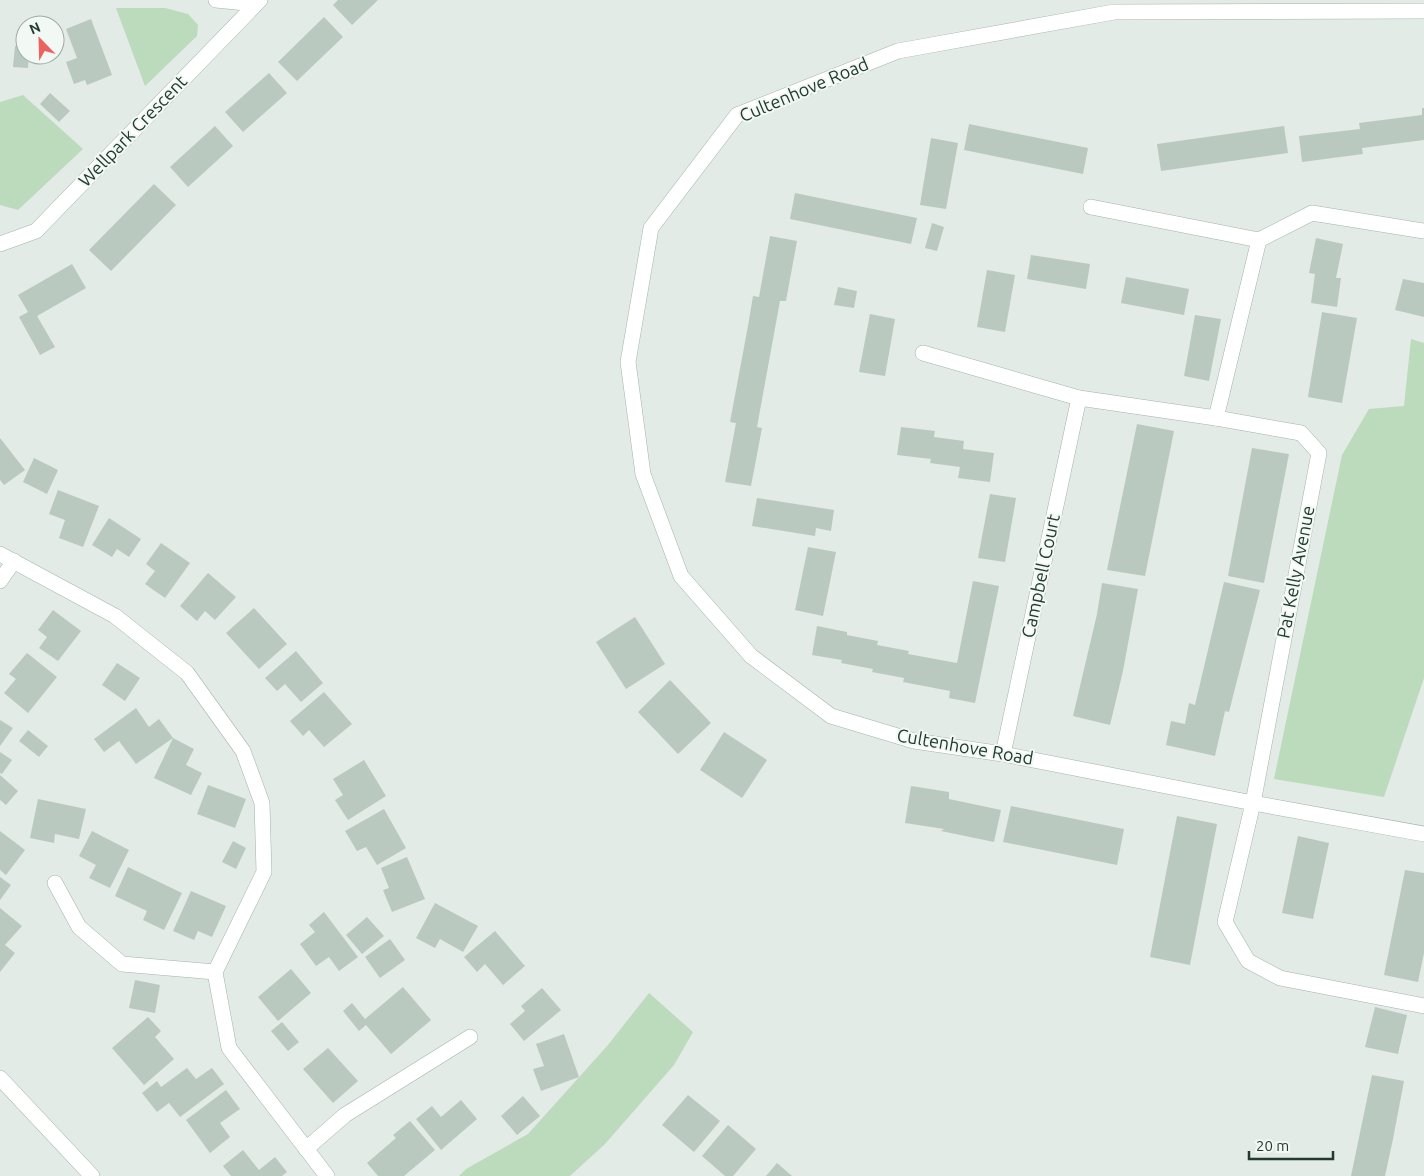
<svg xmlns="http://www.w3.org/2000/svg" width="1424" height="1176" viewBox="0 0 1424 1176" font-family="Ubuntu,sans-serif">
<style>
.green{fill:#bcdbbd}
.building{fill:#bac9c0}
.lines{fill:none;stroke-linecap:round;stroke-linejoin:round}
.street-casing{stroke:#a5b3ab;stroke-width:16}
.street{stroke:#fff;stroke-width:15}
.labels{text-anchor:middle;stroke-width:4;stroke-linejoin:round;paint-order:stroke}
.street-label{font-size:18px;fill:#233b2f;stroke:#f2f8f4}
</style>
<rect width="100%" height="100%" fill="#e2ebe5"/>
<!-- green -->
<g class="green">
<path d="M116,8H165L188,14L198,25L197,36L145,86Z"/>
<path d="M23,95L83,149L18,210L0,205V102Z"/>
<path d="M1411,339L1424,343V678L1384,797L1274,779L1342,455L1369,409L1404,406Z"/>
<path d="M649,993L693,1032L674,1065L605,1144L570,1176H459L466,1169L528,1134L608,1045Z"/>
</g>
<!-- building -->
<g class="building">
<path d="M338,0H378L352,25L333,5Z"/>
<path d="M324,17L343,37L297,81L278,62Z"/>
<path d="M91,19L112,75L87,85L85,80L74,84L66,62L77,58L66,29Z"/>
<path d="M15,46H25V55H29L28,68L13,67Z"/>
<path d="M269,73L287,93L243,132L225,112Z"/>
<path d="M50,93L70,111L59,122L40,104Z"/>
<path d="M1422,108H1424V140L1362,148L1363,154L1302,162L1299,136L1360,129L1359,123L1422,115Z"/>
<path d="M969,124L1088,148L1083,174L964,150Z"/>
<path d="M215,126L233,146L188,187L170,167Z"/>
<path d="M1284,126L1288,153L1161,171L1157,144Z"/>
<path d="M931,138L958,143L946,209L920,205Z"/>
<path d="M154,184L176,205L111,271L89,250Z"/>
<path d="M795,193L917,218L911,244L790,219Z"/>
<path d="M932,223L944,227L937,251L925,248Z"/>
<path d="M770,236L797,241L786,301H780L757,427L762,428L751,486L725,482L736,423L730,422L748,326L753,296L759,297Z"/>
<path d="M1316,238L1343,244L1336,278H1341L1337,307L1311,303L1315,274L1309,273Z"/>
<path d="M1031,255L1090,264L1086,289L1027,279Z"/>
<path d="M72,264L86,288L37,316L55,347L40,355L19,317L28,312L18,295Z"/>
<path d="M987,270L1015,275L1005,332L977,327Z"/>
<path d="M1126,277L1189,289L1184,315L1121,303Z"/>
<path d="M1403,279L1424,283V317L1395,310Z"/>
<path d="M838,287L857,291L854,308L834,305Z"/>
<path d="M1322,312L1357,318L1342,403L1308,397Z"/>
<path d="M870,314L895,319L885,376L859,372Z"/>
<path d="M1195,315L1221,319L1209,381L1184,376Z"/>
<path d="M1137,424L1174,431L1145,576L1107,570Z"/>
<path d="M901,427L935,431L934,437L964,441L963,449L994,453L990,482L958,478L960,467L930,463L931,459L897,455Z"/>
<path d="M0,438L25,470L4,485L0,480Z"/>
<path d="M1252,448L1289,454L1264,583L1228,576Z"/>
<path d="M34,458L58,470L47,494L23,482Z"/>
<path d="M58,490L99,506L83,547L59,538L65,520L49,514Z"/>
<path d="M990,494L1016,498L1005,562L978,558Z"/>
<path d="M757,498L834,510L831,531L816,528L815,536L752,526Z"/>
<path d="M109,518L141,539L129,557L117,549L112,557L92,545Z"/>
<path d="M161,543L190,563L165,598L145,584L155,571L146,564Z"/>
<path d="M808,547L836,552L823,616L795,610Z"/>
<path d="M208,573L236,597L215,620L205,611L197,621L180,606Z"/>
<path d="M973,581L999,586L975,703L949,698L950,691L903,682L904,678L872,672L873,669L841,663L842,660L812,655L817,626L847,632V635L878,641L877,645L909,651L908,654L957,663Z"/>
<path d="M1224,582L1260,590L1229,712L1225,711L1215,756L1166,745L1171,721L1185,724L1189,703L1195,705Z"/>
<path d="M1102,583L1138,589L1123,671L1110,725L1073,716L1097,614Z"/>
<path d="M254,608L287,644L259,669L226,633Z"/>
<path d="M53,610L81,631L58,661L39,648L47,637L38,630Z"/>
<path d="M635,617L665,664L626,689L596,642Z"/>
<path d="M296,651L323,683L301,702L285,684L277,691L265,678Z"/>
<path d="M27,653L57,677L28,713L4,693L16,679L9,674Z"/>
<path d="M117,663L140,678L125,701L102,685Z"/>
<path d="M670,680L711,723L678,754L638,712Z"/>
<path d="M324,692L352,724L324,747L309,730L303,736L290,721Z"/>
<path d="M136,708L149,727L159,719L173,738L136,764L119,741L104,752L94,739Z"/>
<path d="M0,720L13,728L0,746Z"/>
<path d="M28,730L48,746L39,757L19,741Z"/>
<path d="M724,732L767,760L742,798L700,770Z"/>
<path d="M173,738L194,749L186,765L202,773L191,795L154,778Z"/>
<path d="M0,752L12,760L2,774L0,773Z"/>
<path d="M364,760L386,796L348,820L335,800L343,795L333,779Z"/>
<path d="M0,775L18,791L6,805L0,800Z"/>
<path d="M208,785L246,799L235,828L197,814Z"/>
<path d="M911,786L949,792V799L1001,810L994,842L941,831L944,829L905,823Z"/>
<path d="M38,799L86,809L79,839L55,834L54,843L30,838Z"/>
<path d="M1011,806L1124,829L1117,865L1003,842Z"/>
<path d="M384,809L406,848L377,865L366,847L357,851L345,831Z"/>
<path d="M1177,816L1217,824L1190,965L1150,957Z"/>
<path d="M0,831L25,850L6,875L0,870Z"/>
<path d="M92,831L129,850L110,888L89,878L96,865L79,856Z"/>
<path d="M1298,836L1329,843L1313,919L1282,913Z"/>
<path d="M233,841L246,848L236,869L222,862Z"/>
<path d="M407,857L425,899L392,912L383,890L389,888L381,868Z"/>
<path d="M128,867L182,893L164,930L143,920L147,911L115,896Z"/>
<path d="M1405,870L1424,873V953L1418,982L1384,975Z"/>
<path d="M0,877L11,885L0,900Z"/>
<path d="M191,891L226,906L212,937L198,931L194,940L173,931Z"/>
<path d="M435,903L478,926L463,952L440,939L435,948L416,938Z"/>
<path d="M0,908L22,926L5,945L15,953L0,972Z"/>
<path d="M324,912L358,957L339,971L329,957L316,966L300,944L315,932L309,925Z"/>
<path d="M367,917L384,936L362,954L346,935Z"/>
<path d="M495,931L525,966L503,985L485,964L477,972L464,957Z"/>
<path d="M390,939L405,960L380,978L365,957Z"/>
<path d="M291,969L311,993L278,1021L258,997Z"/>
<path d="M135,980L160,985L155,1013L129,1008Z"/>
<path d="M403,987L431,1020L391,1054L366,1025L359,1031L343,1011L352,1003L365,1019Z"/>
<path d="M542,988L561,1010L524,1041L510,1024L525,1011L521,1006Z"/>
<path d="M1375,1007L1407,1015L1398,1054L1365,1047Z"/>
<path d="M148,1017L161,1031L155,1037L174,1059L144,1085L112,1048Z"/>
<path d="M282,1022L299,1042L288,1051L271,1031Z"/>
<path d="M564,1034L579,1077L541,1091L533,1069L544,1066L536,1044Z"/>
<path d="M328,1048L358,1081L333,1103L303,1069Z"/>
<path d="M187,1068L196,1079L212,1068L224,1084L180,1117L169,1103L157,1112L142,1093L157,1081L161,1087Z"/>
<path d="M1372,1075L1404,1081L1393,1139L1385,1176H1351Z"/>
<path d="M226,1090L240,1109L220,1123L230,1137L210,1153L186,1120Z"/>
<path d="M688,1095L720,1121L694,1152L662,1125Z"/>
<path d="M523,1096L540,1116L517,1135L501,1116Z"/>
<path d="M461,1100L477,1119L441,1150L416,1119L432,1106L441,1117Z"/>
<path d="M410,1121L435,1150L404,1176H378L367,1163L396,1138L393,1135Z"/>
<path d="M728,1125L756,1149L733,1176H725L702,1156Z"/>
<path d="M243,1150L259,1170L275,1157L287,1172L282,1176H231L223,1166Z"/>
<path d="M777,1163L792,1176H766Z"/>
</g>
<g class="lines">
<!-- street casing -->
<g class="street-casing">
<g id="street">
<path d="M216,0L256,4"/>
<path d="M1424,11L1114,12L898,51L737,115L651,228L628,362L643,474L681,576L751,656L831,716L914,741L1003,754L1253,803L1424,834"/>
<path d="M1091,207L1259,240L1312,213L1424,231"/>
<path d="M0,244L36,231L260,0"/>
<path d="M923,353L1079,398L1216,418L1259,240"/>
<path d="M1216,418L1301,433L1319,453L1253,803L1225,922L1248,961L1280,978L1424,1006"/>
<path d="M0,554L115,616L187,673L243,751L262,803L264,872L215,972L229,1048L327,1176"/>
<path d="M0,581L14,561"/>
<path d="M1003,754L1079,398"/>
<path d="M55,883L79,927L122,964L215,972"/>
<path d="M0,1078L92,1176"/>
<path d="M306,1149L345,1115L470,1037"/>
</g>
</g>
<!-- street -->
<use href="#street" class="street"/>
</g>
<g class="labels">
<!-- street labels -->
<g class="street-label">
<text transform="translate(804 90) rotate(-23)" y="6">Cultenhove Road</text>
<text transform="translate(133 131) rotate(-46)" y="6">Wellpark Crescent</text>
<text transform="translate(1296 572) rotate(-79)" y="6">Pat Kelly Avenue</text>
<text transform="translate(1041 576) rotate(-78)" y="6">Campbell Court</text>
<text transform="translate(965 747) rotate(10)" y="6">Cultenhove Road</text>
</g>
</g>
<!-- north arrow -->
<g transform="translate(40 40) rotate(337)"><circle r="24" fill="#f2f8f4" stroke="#9faca5"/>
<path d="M0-4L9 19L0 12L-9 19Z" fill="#eb6361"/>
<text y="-8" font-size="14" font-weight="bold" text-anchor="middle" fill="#233b2f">N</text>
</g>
<!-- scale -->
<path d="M1249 1151v8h84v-8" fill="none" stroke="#233b2f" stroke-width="2.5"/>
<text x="1256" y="1151" font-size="15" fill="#233b2f" stroke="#f2f8f4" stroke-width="4" paint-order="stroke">20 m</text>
</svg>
